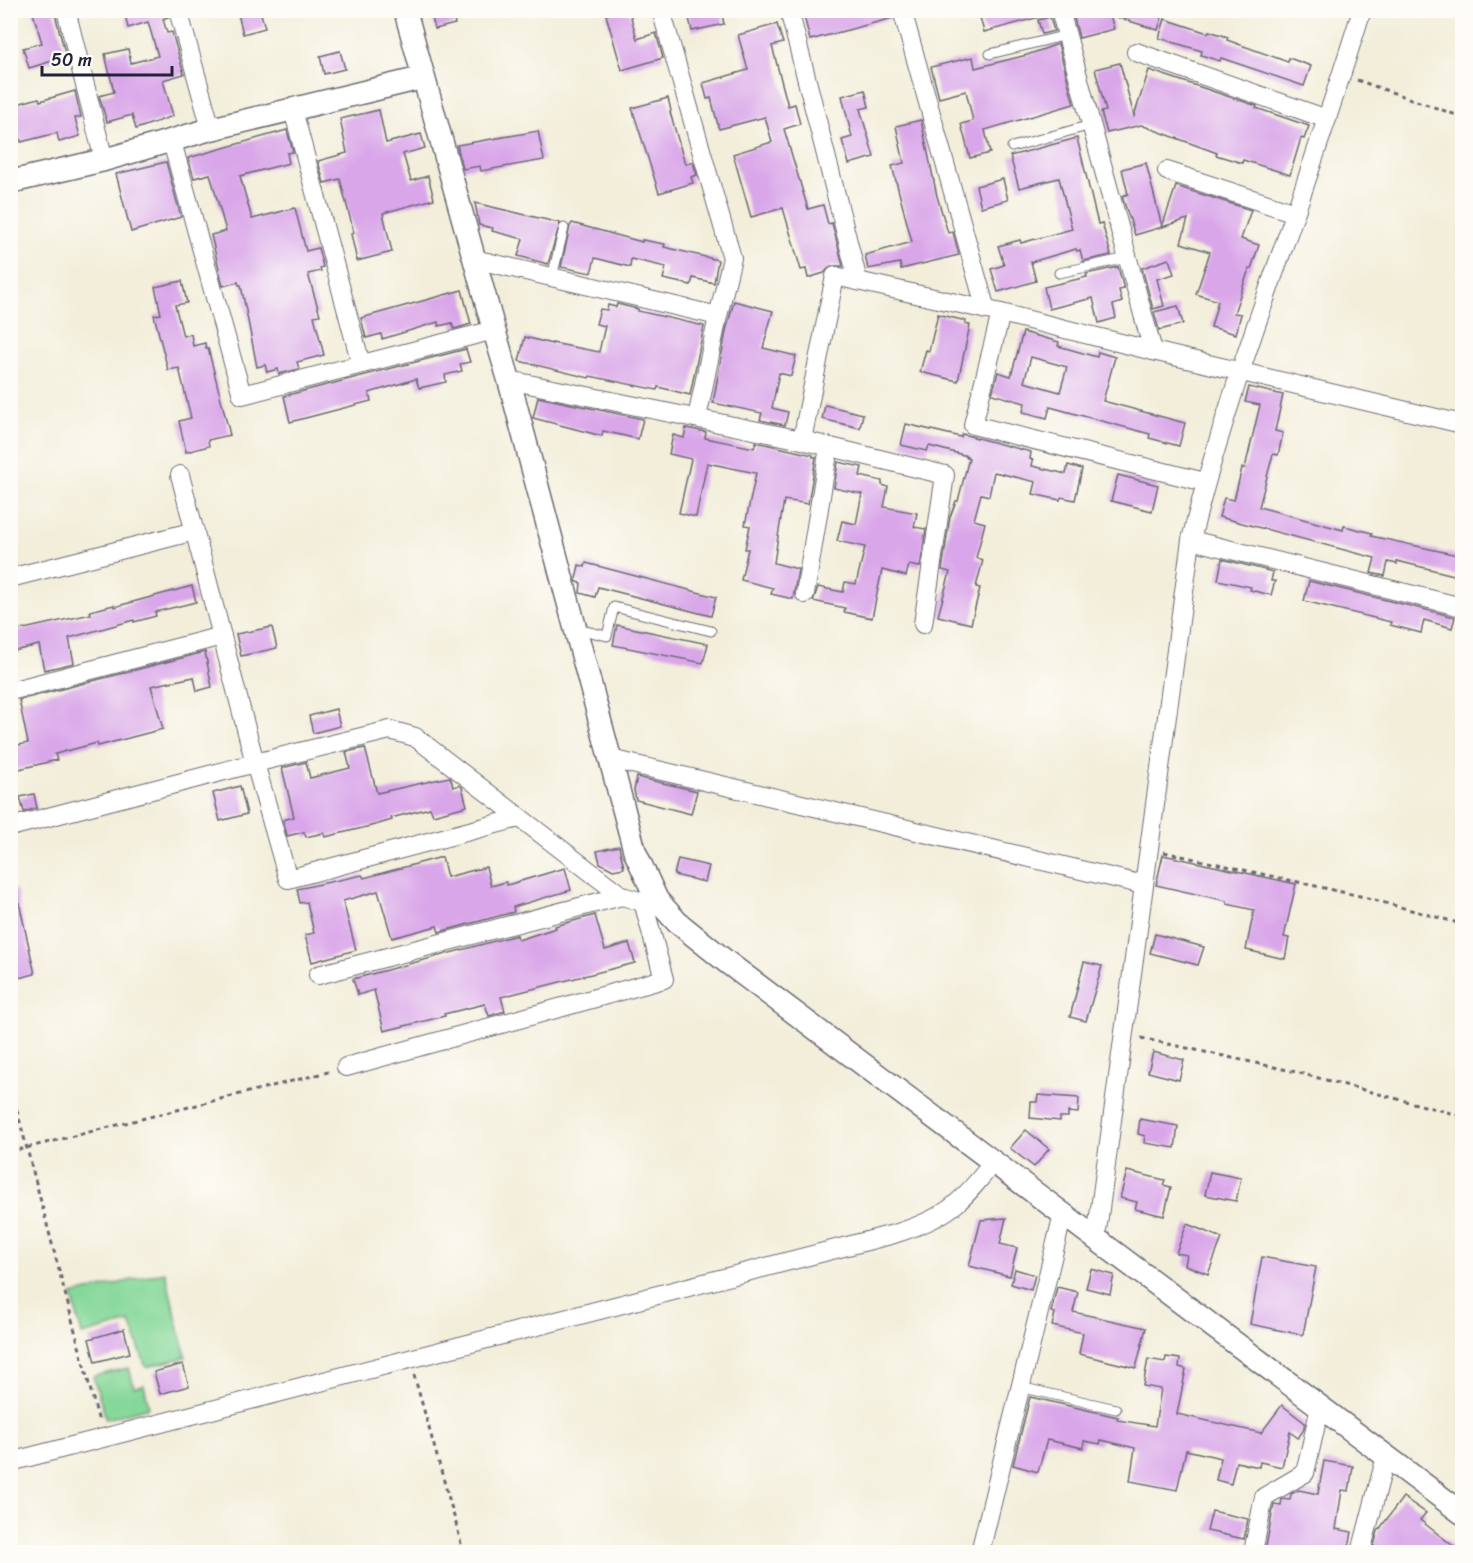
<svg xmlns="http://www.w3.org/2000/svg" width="1473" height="1563" viewBox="0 0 1473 1563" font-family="Sriracha,sans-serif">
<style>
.green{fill:#86d89a;stroke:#547d6a;stroke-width:1.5}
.building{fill:#d9a6e9;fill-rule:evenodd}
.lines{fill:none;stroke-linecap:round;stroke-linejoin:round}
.service-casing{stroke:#6b6973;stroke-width:11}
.minor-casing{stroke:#6b6973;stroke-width:20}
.tertiary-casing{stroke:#6b6973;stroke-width:25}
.path{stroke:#6b6973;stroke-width:3;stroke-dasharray:4.5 4.5;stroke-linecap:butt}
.service{stroke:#fff;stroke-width:9}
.minor{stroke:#fff;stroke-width:18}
.tertiary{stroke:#fff;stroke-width:22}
</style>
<rect width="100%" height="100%" fill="#fdfcf7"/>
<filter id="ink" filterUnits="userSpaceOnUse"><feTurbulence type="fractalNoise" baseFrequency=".0167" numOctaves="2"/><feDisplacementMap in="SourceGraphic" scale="12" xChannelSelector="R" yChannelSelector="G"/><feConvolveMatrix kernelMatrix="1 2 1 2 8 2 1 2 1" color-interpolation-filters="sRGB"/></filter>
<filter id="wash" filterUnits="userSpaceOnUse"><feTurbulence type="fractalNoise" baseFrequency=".008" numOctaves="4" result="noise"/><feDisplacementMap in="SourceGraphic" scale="24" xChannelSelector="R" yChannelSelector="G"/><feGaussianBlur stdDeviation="1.35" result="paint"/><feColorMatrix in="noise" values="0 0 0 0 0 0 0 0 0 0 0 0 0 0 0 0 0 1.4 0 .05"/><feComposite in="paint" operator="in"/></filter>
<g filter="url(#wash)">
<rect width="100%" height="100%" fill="#f3eeda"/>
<!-- green -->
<g class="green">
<path d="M165,1272L186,1357L146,1367L130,1322L82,1335L72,1295Z"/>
<path d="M129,1368L134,1387L144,1385L149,1407L106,1419L93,1376Z"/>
</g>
<g id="blocks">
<!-- building -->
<g class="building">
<path d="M32,10H54L66,57L29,68L23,48L42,43Z"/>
<path d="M124,10H167L168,17L163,19L167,33L172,32L184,74L163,80L173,116L136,129L132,115L107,122L99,96L114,92L105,54L128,49L131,63L158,56L148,22L128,28Z"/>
<path d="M237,10H260L265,28L243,34Z"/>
<path d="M430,10H452L455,24L435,29Z"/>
<path d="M623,10H629L637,39L656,33L663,58L622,70L606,15Z"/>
<path d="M687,10H721L724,24L692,31Z"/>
<path d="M827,10H891L893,18L810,40L804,16Z"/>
<path d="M978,10H1046L1047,15L984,32Z"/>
<path d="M1104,10H1156L1154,14L1162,17L1158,30L1110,15L1114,29L1079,38L1074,18Z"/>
<path d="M1050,17L1054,31L1042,34L1038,20Z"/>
<path d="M1165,19L1208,33L1209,31L1228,37L1227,40L1288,62L1289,58L1311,66L1304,86L1221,58L1220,61L1201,55L1202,51L1159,38Z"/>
<path d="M777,24L783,43L772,46L788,106L795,104L800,124L784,129L808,209L823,205L828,224L832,223L843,266H831L824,273L808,278L806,269L801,270L783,208L751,217L733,154L772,142L765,117L719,129L711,98L707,99L703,83L748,70L738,35Z"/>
<path d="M1058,44L1074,104L985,130L990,153L970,158L961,124L973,121L966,91L939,98L931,67L973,57L975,68L1027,55Z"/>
<path d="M340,51L345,69L324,74L320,56Z"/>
<path d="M1120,63L1134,116L1149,70L1257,106L1256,108L1309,126L1304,139L1301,138L1290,175L1243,160L1242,163L1216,155L1217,153L1141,125L1107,133L1101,112L1106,111L1095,69Z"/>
<path d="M865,90L869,107L860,109L874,157L849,164L842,140L852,137L842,96Z"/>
<path d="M75,91L81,117L75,118L80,136L59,142L57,133L21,142L18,129L10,131V106L39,98L40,101Z"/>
<path d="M668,98L671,111L670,112L685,164L693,162L697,175L691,177L693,183L659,193L632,108Z"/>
<path d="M379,110L386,143L421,134L425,148L403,154L411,181L428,176L434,199L383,213L392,252L357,261L351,234L354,233L340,179L324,183L318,161L347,153L340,119Z"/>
<path d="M921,120L937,196L948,233L953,232L959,255L901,269L900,263L868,269L865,255L912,242L892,166L904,163L896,126Z"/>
<path d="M287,130L293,152L287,153L289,163L240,176L252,219L295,208L306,251L318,248L323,267L320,268L321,271L308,274L320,315L314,316L324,355L297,362L299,369L279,374L278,369L267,372L265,365L257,367L241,285H239L238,282L223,286L211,235L226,231L210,174L194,178L188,158Z"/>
<path d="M538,131L544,160L481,171L480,166L463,169L457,145Z"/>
<path d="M1077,138L1098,224L1102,223L1111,255L1083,261L1080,250L1077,251L1076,249L1031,262L1036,281L998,292L991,269L1004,265L998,246L1020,240L1021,243L1072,229L1059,178L1019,188L1010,156Z"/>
<path d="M166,162L181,217L131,232L116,174Z"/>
<path d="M1146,163L1162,227L1135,235L1122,196L1128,194L1122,169Z"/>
<path d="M1003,179L1008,200L981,207L976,186Z"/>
<path d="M1176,186L1251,210L1241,239L1259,245L1251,269H1249L1234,313L1241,314L1236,334L1211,327L1218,301L1196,294L1210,252L1181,243L1188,219L1162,227Z"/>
<path d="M475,203L560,223L548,264L518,256L523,239L492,231L493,228L479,225Z"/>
<path d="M572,223L642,242V240L665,244L664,247L718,260L714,283L693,278L691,285L663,279L666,267L631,259L630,267L595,258L591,273L561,267L570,226Z"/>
<path d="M1169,259L1174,274L1157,279L1164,306L1153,309L1142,268Z"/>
<path d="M1118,267L1124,289L1119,290L1122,302L1113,305L1116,318L1099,323L1093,298L1049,309L1044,287L1087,277L1086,274Z"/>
<path d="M182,281L187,303L175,305L183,336L191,334L193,346L205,343L206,348H208L230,435L208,440L209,446L186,452L179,421L191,418L179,368L168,370L154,315L161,314L155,287Z"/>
<path d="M462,290L471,324L454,329L452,323L439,326L438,322L382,339L381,334L366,338L361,318Z"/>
<path d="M734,301L773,311L763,348L796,356L791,376L779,373L772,408L788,412L785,425L760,420L762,413L713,403L726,331Z"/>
<path d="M617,304L638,309V311L704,326L690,395L658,387L657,390L590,376L589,378L519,361L525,337L552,344V343L599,352L605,326L596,324L600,309L607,310L608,305L616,307Z"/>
<path d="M1178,306L1183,324L1159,330L1154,312Z"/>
<path d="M938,314L966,321L965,324L970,325L958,381L920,372L926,350L929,351Z"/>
<path d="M1023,332L1059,342L1058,346L1097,357L1098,352L1115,357L1103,401L1185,423L1179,446L1149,438L1150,434L1050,407L1047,418L1023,412L1025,403L992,394L998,372L1011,376ZM1031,357L1067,367L1060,392L1024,382Z"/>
<path d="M466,349L470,362L460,364L462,371L445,375L446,382L419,388L416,379L369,393L371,401L290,422L284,396Z"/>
<path d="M1249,387L1283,395L1275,431L1283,433L1278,455L1273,454L1259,507L1343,530L1344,526L1372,533L1371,536L1462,556V577L1397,561V564L1388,562L1385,576L1371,573L1375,558L1371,557L1219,517L1224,498L1234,500L1242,468H1245L1260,405L1245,402Z"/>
<path d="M538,397L643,419L638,439L603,431L602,436L533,418Z"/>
<path d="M825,405L863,414L860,428L822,419Z"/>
<path d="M906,424L961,437L962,434L1031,452L1030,459L1033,460L1032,466L1066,474L1068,465L1082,469L1075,500L1061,497L1060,500L1033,494L1036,482L994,472L989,496L981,494L974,520L985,523L976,558L983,560L976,587L980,588L971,624L938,616L950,572L942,570L950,517L956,501H958L969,458L966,457L967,456L929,446L927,451L901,445Z"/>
<path d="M686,428L706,432L705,438L754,448L756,442L813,455V457H816L808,504L784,500L777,543L774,563L798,569L793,599L771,594L773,588L741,580L748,549H745L750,526L745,525L756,473L707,463L696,517L679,513L691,459L669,454L673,435L684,438Z"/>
<path d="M838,462L862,467L860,476L882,481V485L888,487L884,507L917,513L914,527L926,529L920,567L909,565L906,576L882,570L872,618L844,612L845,608L813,601L818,587L843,592L845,582L856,584L865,547L837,541L842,521L856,524L862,494L834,488Z"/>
<path d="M1118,475L1158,485L1152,511L1111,501Z"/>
<path d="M1222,559L1273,572L1271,581H1275L1271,595L1250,590L1251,587L1218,580Z"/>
<path d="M586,563L716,597L711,616L598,587L595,597L580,593L581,583L577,582L576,579L579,565L585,567Z"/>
<path d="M1309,581L1455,617L1452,628L1424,620L1421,633L1390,625L1391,622L1304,601Z"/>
<path d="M192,586L196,602L155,612L156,616L134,622V620L69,638L74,663L44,670L39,645L10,652V632L91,614L90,611L114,605V607Z"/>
<path d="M617,625L708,644L703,663L613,645Z"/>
<path d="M272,627L277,648L241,656L236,634Z"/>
<path d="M205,652L212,687L197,691L194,677L151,686L163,729L98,746L97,743L55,754L57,760L15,770L10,747L28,743L19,700Z"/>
<path d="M336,709L340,726L313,733L309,716Z"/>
<path d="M365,748L377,793L449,777L451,779L453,787L459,785L462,787L467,806L433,815L430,808L391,818L392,820L375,825L325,837L324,833L306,837L304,832L287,836L283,820L294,817L282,768L306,762L310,778L350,768L346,752Z"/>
<path d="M637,777L697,791L691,814L636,800L634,790Z"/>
<path d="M240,786L247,814L220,821L213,793Z"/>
<path d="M34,794L37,808L24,812L20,797Z"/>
<path d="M619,846L624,868L613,870L600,863L597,851Z"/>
<path d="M1163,855L1296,884L1284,937L1289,938L1285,959L1246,950L1254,910L1227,904V901L1156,885Z"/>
<path d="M442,857L447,877L486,867L491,886L506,882L507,885L565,868L571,890L513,907L514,912L510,913L439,932L437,926L392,938L378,891L343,901L356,950L312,962L305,935L314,933L307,902L300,903L297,889L362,875L364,878Z"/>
<path d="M678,859L709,866L705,882L674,875Z"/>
<path d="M16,889L35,974L10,980V890Z"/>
<path d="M595,915L605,950L629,943L635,963L501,997L505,1011L489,1016L485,1004L444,1014L445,1016L384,1031L374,990L358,995L353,979L517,935L518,940L556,928L555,926Z"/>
<path d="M1155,934L1204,947L1198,965L1150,953Z"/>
<path d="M1084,962L1102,966L1086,1021L1070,1017Z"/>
<path d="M1153,1052L1184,1060L1179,1080L1148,1072Z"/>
<path d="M1038,1095L1079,1098L1078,1113L1068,1112V1117H1060V1121L1030,1118L1031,1102H1037Z"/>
<path d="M1140,1119L1178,1126L1175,1148L1144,1143L1145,1136L1138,1134Z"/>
<path d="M1026,1130L1049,1149L1034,1167L1010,1148Z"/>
<path d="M1127,1171L1165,1180L1163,1185L1171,1187L1164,1216L1135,1209L1137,1202L1120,1198Z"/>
<path d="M1210,1172L1241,1178L1236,1201L1205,1195Z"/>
<path d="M1006,1218L1000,1244L1017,1248L1010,1276L969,1266L981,1220Z"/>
<path d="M1187,1224L1222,1238L1208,1274L1185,1265L1187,1255L1176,1253Z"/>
<path d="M1262,1257L1316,1267L1303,1335L1250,1324Z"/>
<path d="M1015,1269L1035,1275L1031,1290L1011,1284Z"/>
<path d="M1091,1269L1114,1275L1110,1294L1086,1288Z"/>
<path d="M1057,1287L1078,1292L1073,1312L1146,1328L1136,1368L1079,1354L1083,1333L1052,1326L1055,1313L1051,1312Z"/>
<path d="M124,1329L130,1353L95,1362L89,1339Z"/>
<path d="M1166,1357L1180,1359L1179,1367L1186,1369L1177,1414L1261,1433L1282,1405L1305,1423L1303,1431L1298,1438L1290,1432L1282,1467L1260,1462L1259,1467L1236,1462L1231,1484L1216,1480L1221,1458L1186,1450L1177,1490L1130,1481L1135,1448L1101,1440L1100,1444L1084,1441L1083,1448L1047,1440L1038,1472L1013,1465L1030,1397L1118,1417L1117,1420L1155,1426L1161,1389L1143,1386L1148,1359L1165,1362Z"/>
<path d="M183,1364L189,1386L160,1394L154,1372Z"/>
<path d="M1324,1461L1353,1466L1349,1491L1342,1490L1336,1529L1352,1532L1348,1552H1265L1274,1504L1281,1505L1282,1499L1290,1500L1291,1494L1299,1490L1318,1494Z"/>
<path d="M1403,1497L1426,1513L1420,1520L1461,1552H1372L1378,1531Z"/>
<path d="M1212,1511L1248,1519L1244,1539L1207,1531Z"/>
</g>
</g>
</g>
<g filter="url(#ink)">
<use href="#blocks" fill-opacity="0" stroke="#6b6973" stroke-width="1.5"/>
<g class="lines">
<!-- service casing -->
<g class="service-casing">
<g id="service">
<path d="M990,54L1067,35"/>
<path d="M1012,147L1091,125"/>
<path d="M1059,273L1127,258"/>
<path d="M552,277L564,228"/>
<path d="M578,629L607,636L614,607L711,631"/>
<path d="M1020,1387L1116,1409"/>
</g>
</g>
<!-- minor casing -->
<g class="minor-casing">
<g id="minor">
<path d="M66,10L104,160"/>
<path d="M178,10L211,129"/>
<path d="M789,10L858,281"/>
<path d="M902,10L986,310"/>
<path d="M1060,10L1153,351"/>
<path d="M1136,52L1327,119"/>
<path d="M293,110L361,364"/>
<path d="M172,142L242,395L494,330"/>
<path d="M1167,171L1295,213"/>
<path d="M474,259L718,316L732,258L661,10"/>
<path d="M1001,313L973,425L1205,482"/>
<path d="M509,380L802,440L835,276L1001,313L1153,351L1462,424"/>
<path d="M697,418L718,316"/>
<path d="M802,440L945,475L923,624"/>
<path d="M180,475L255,763L288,879L519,818"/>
<path d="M1191,540L1462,607"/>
<path d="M10,578L195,531"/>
<path d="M805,594L829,447"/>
<path d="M10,691L222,636"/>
<path d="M611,759L1144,885"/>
<path d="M10,827L255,763L390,730L415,737L622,896L643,902L657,900"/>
<path d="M318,975L622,896"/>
<path d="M346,1067L664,979L643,902"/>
<path d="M1096,1238L1191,540C1218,429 1257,322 1295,214C1318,147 1340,79 1362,10"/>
<path d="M10,1462L894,1234C946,1218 961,1204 994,1161"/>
<path d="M980,1552L1063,1214"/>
<path d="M1253,1552L1264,1497L1305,1473L1320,1407"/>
<path d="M1361,1552L1386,1456"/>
</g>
</g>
<!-- tertiary casing -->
<g class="tertiary-casing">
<g id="tertiary">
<path d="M405,10L494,330L509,380L635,852L657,900L677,922L728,963L1462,1513"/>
<path d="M10,182L104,160L211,129L422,78"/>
</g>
</g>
<!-- path -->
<g class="path">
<path d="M1357,80L1462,117"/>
<path d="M1164,852L1360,896L1462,924"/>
<path d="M1141,1038L1292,1071L1462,1116"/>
<path d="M10,1084L99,1422"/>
<path d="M10,1152L332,1071"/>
<path d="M414,1375L457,1527L463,1552"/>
</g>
<!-- service -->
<use href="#service" class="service"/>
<!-- minor -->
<use href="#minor" class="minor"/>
<!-- tertiary -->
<use href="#tertiary" class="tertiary"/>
</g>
</g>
<!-- margin -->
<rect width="1473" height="1563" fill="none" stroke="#fdfcf7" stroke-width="36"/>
<!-- scale -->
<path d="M42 66v9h130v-9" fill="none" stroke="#22223b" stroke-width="3"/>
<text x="51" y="66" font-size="18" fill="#22223b" stroke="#fdfcf7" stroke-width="4.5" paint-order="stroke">50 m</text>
</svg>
